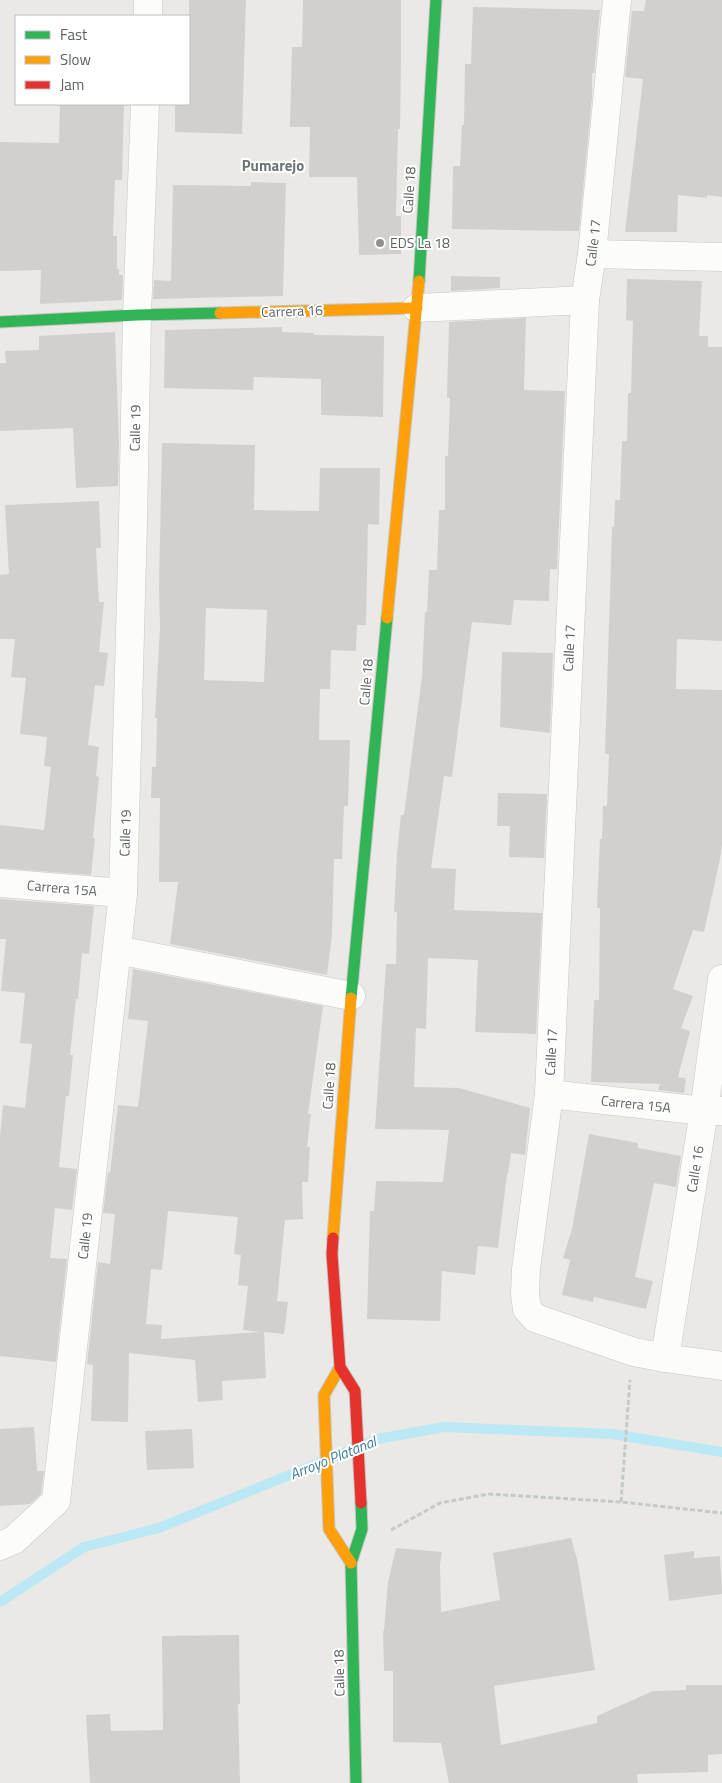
<svg xmlns="http://www.w3.org/2000/svg" width="722" height="1783" viewBox="0 0 722 1783" font-family="'Titillium Web',sans-serif">
<style>
.lines{fill:none;stroke-linecap:round;stroke-linejoin:round}
.stream{stroke:#bbe8f5;stroke-width:10}
.building{fill:#d2d0cf;fill-rule:evenodd}
.street-casing{stroke:#c7c7c6;stroke-width:29}
.fast-casing{stroke:#c5c6c5;stroke-width:13}
.slow-casing{stroke:#c5c6c5;stroke-width:13}
.jam-casing{stroke:#c5c6c5;stroke-width:13}
.path{stroke:#c5cac6;stroke-width:3;stroke-dasharray:5 2.5;stroke-linecap:butt}
.street{stroke:#fcfcfb;stroke-width:28}
.fast{stroke:#30b455;stroke-width:11}
.slow{stroke:#ff9f0a;stroke-width:11}
.jam{stroke:#e5322d;stroke-width:11}
.poi-dot{fill:#8e9191;stroke:#fff;stroke-width:2}
.labels{text-anchor:middle;stroke-width:4;stroke-linejoin:round;paint-order:stroke}
.street-label{font-size:14px;fill:#5c6163;stroke:#fff}
.poi-label{font-size:14px;fill:#5c6163;stroke:#fff;text-anchor:start}
.neighbourhood-label{font-size:15px;font-weight:bold;fill:#6d7375;stroke:#fff}
.water-label{font-size:15px;font-style:italic;fill:#3e7e9b;stroke:#fff}
</style>
<rect width="100%" height="100%" fill="#ebe9e6"/>
<g class="lines">
<!-- stream -->
<path class="stream" d="M0,1602L84,1547L159,1528L378,1439L444,1427L612,1434L722,1452"/>
</g>
<!-- building -->
<g class="building">
<path d="M189,0H246L242,134L175,132V104H189Z"/>
<path d="M303,0H401V58L400,129H398L396,216H401V254L359,255L357,177H309L310,127H290L292,47H302Z"/>
<path d="M646,0H722V197L707,195V198L678,195L677,232H625L643,79L625,77L632,11H644Z"/>
<path d="M473,7L600,10L594,73H592V97L579,231L452,229L453,166H460L462,125H464L465,64H471Z"/>
<path d="M60,104H124L122,180H115L113,236H117V269H119V275H123L122,300L40,304L41,270L0,271V142L59,143Z"/>
<path d="M251,182L286,183L283,296L153,299L154,280L171,281L173,185L251,186Z"/>
<path d="M451,276L500,277V288L451,291Z"/>
<path d="M627,279L702,281L699,336H708V347H722V641L677,639L676,689L722,690V844L720,859L704,932L693,930L673,989L693,996L681,1028L690,1031L678,1077L686,1078L684,1093L658,1090L660,1084L591,1082L594,1000H599L600,908H597L600,839H602L603,806H607L609,754H605L612,527H614L615,500H620L622,441H627L628,393H631L633,321L626,320Z"/>
<path d="M526,318L524,390L565,391L557,569H550L549,601L514,600L511,625L472,622L452,777L444,776L431,868L456,869L454,910L542,913L536,1034L475,1032L478,960L428,958L426,1029L416,1028L414,1087L459,1088L530,1108L525,1155L511,1153L508,1174H507L498,1248L478,1246L475,1275L442,1271L440,1321L367,1319L370,1211H374L376,1181L443,1182L449,1130L375,1129L386,964H396L397,912H394L397,853L401,815H404L422,676L425,611L427,612L429,570H437L439,510H445V456H448L450,398H447L449,322Z"/>
<path d="M282,327V332L314,333V335L384,336L383,417L321,415V379L254,377L253,390L164,388L165,330Z"/>
<path d="M115,332L119,442L118,486L76,488L73,428L0,431V363H6L5,351L39,350V336Z"/>
<path d="M162,443L255,445L254,510L319,511L320,468H380L379,525L368,524L366,625H357L356,651L331,650L330,689H320L319,740H350L348,806H344L342,859H334L332,935L327,975L170,944L178,882H159L160,798H151L152,767H156L157,718H155L160,627L159,585ZM206,608L267,610L264,682L204,680Z"/>
<path d="M99,501L101,548H96L99,602H104L99,652L108,653L104,686L95,685L88,745L99,747L96,776L99,777L93,838H95L91,875L0,868V825L44,830L51,767L44,766L47,737L20,734L26,678L11,677L15,639H0V575L9,574L5,505Z"/>
<path d="M502,652L553,653L550,733L500,727Z"/>
<path d="M498,793L547,794L544,858L509,857L510,826H497Z"/>
<path d="M0,899L94,906L89,954L82,953L78,999H76L70,1055H73L69,1096H66L59,1167L77,1169L72,1210L55,1208L50,1258L67,1259L56,1362L0,1356V1137L3,1105L25,1108L32,1044L20,1043L25,993L1,991L6,939H0Z"/>
<path d="M133,969L323,1006L308,1114H311L307,1147H310L308,1182H302L303,1219L285,1220L277,1301L288,1302L284,1334L264,1332L266,1378L222,1381L223,1400L198,1402L195,1360L129,1353L128,1422L91,1421L93,1365L87,1364L98,1262L110,1264L115,1214L103,1213L108,1172L110,1173L118,1105L138,1107L148,1021L128,1019ZM168,1211L238,1217L234,1254L241,1255L238,1285L248,1286L243,1330L260,1332L161,1339L162,1325L146,1324L151,1269L162,1270Z"/>
<path d="M589,1134L638,1143V1148L681,1156L676,1187L654,1183L635,1277L653,1281L646,1309L594,1297L593,1302L562,1295L570,1260L563,1258L572,1229Z"/>
<path d="M34,1427L37,1471H44L41,1494L30,1504L0,1506V1429Z"/>
<path d="M192,1429L194,1468L147,1470L145,1431Z"/>
<path d="M571,1538L578,1563L595,1670L494,1686L501,1745L597,1723V1716L653,1691L686,1690V1685H722V1754L708,1755V1772L637,1774L638,1783H449L441,1743L393,1742V1671H384L383,1631H384L388,1582L396,1548L442,1552L440,1564L441,1612L500,1600L493,1553Z"/>
<path d="M694,1551V1558L720,1556L722,1594L669,1601L664,1555Z"/>
<path d="M239,1635L240,1704H238L240,1783H90L86,1715L110,1714L111,1731L163,1730L162,1636Z"/>
</g>
<g class="lines">
<!-- street casing -->
<g class="street-casing">
<g id="street">
<path d="M617,0L592,254L585,300L549,1094L526,1269L525,1295L527,1309L535,1318L634,1352L665,1358L722,1366"/>
<path d="M148,16V0"/>
<path d="M592,254L722,257"/>
<path d="M417,308L585,300"/>
<path d="M0,883L123,893"/>
<path d="M117,950L351,996"/>
<path d="M549,1094L704,1111H721"/>
<path d="M665,1358L704,1111L722,979"/>
<path d="M0,1546L14,1540L56,1501L123,893L133,522L137,315L145,104"/>
</g>
</g>
<!-- fast casing -->
<g class="fast-casing">
<g id="fast">
<path d="M419,281L436,0"/>
<path d="M0,322L137,315L220,313"/>
<path d="M351,998L387,618"/>
<path d="M356,1783L351,1563L362,1529L361,1503"/>
</g>
</g>
<!-- slow casing -->
<g class="slow-casing">
<g id="slow">
<path d="M220,313L417,308"/>
<path d="M387,618L419,281"/>
<path d="M333,1238L351,998"/>
<path d="M340,1367L324,1395L329,1529L351,1563"/>
</g>
</g>
<!-- jam casing -->
<g class="jam-casing">
<path id="jam" d="M333,1238L332,1254L340,1367L355,1391L361,1503"/>
</g>
<!-- path -->
<g class="path">
<path d="M621,1502L630,1380"/>
<path d="M391,1530L440,1503L489,1494L621,1502L722,1513"/>
</g>
<!-- street -->
<use href="#street" class="street"/>
<!-- fast -->
<use href="#fast" class="fast"/>
<!-- slow -->
<use href="#slow" class="slow"/>
<!-- jam -->
<use href="#jam" class="jam"/>
</g>
<!-- markers -->
<circle class="poi-dot" cx="380" cy="243" r="5"/>
<g class="labels">
<!-- street labels -->
<g class="street-label">
<text transform="translate(409 190) rotate(-86)" y="5">Calle 18</text>
<text transform="translate(593 243) rotate(-83)" y="5">Calle 17</text>
<text transform="translate(292 311) rotate(-2)" y="5">Carrera 16</text>
<text transform="translate(135 428) rotate(-89)" y="5">Calle 19</text>
<text transform="translate(569 648) rotate(-87)" y="5">Calle 17</text>
<text transform="translate(366 682) rotate(-85)" y="5">Calle 18</text>
<text transform="translate(125 833) rotate(-88)" y="5">Calle 19</text>
<text transform="translate(62 888) rotate(5)" y="5">Carrera 15A</text>
<text transform="translate(551 1052) rotate(-87)" y="5">Calle 17</text>
<text transform="translate(329 1086) rotate(-86)" y="5">Calle 18</text>
<text transform="translate(636 1104) rotate(6)" y="5">Carrera 15A</text>
<text transform="translate(695 1169) rotate(-81)" y="5">Calle 16</text>
<text transform="translate(85 1236) rotate(-84)" y="5">Calle 19</text>
<text transform="translate(339 1673) rotate(-91)" y="5">Calle 18</text>
</g>
<!-- poi labels -->
<g class="poi-label">
<text x="390" y="248">EDS La 18</text>
</g>
<!-- neighbourhood labels -->
<g class="neighbourhood-label">
<text x="273" y="171">Pumarejo</text>
</g>
<!-- water labels -->
<g class="water-label">
<text transform="translate(333 1458) rotate(-22)" y="5">Arroyo Platanal</text>
</g>
</g>
<!-- legend -->
<rect x="15" y="15" width="175" height="90" fill="#ffffff" stroke="#bec0c1"/>
<rect x="25" y="31" width="25" height="8" fill="#30b455" stroke="#bec0c1"/>
<text x="60" y="40" font-size="15" fill="#5c6163">Fast</text>
<rect x="25" y="56" width="25" height="8" fill="#ff9f0a" stroke="#bec0c1"/>
<text x="60" y="65" font-size="15" fill="#5c6163">Slow</text>
<rect x="25" y="81" width="25" height="8" fill="#e5322d" stroke="#bec0c1"/>
<text x="60" y="90" font-size="15" fill="#5c6163">Jam</text>
</svg>
